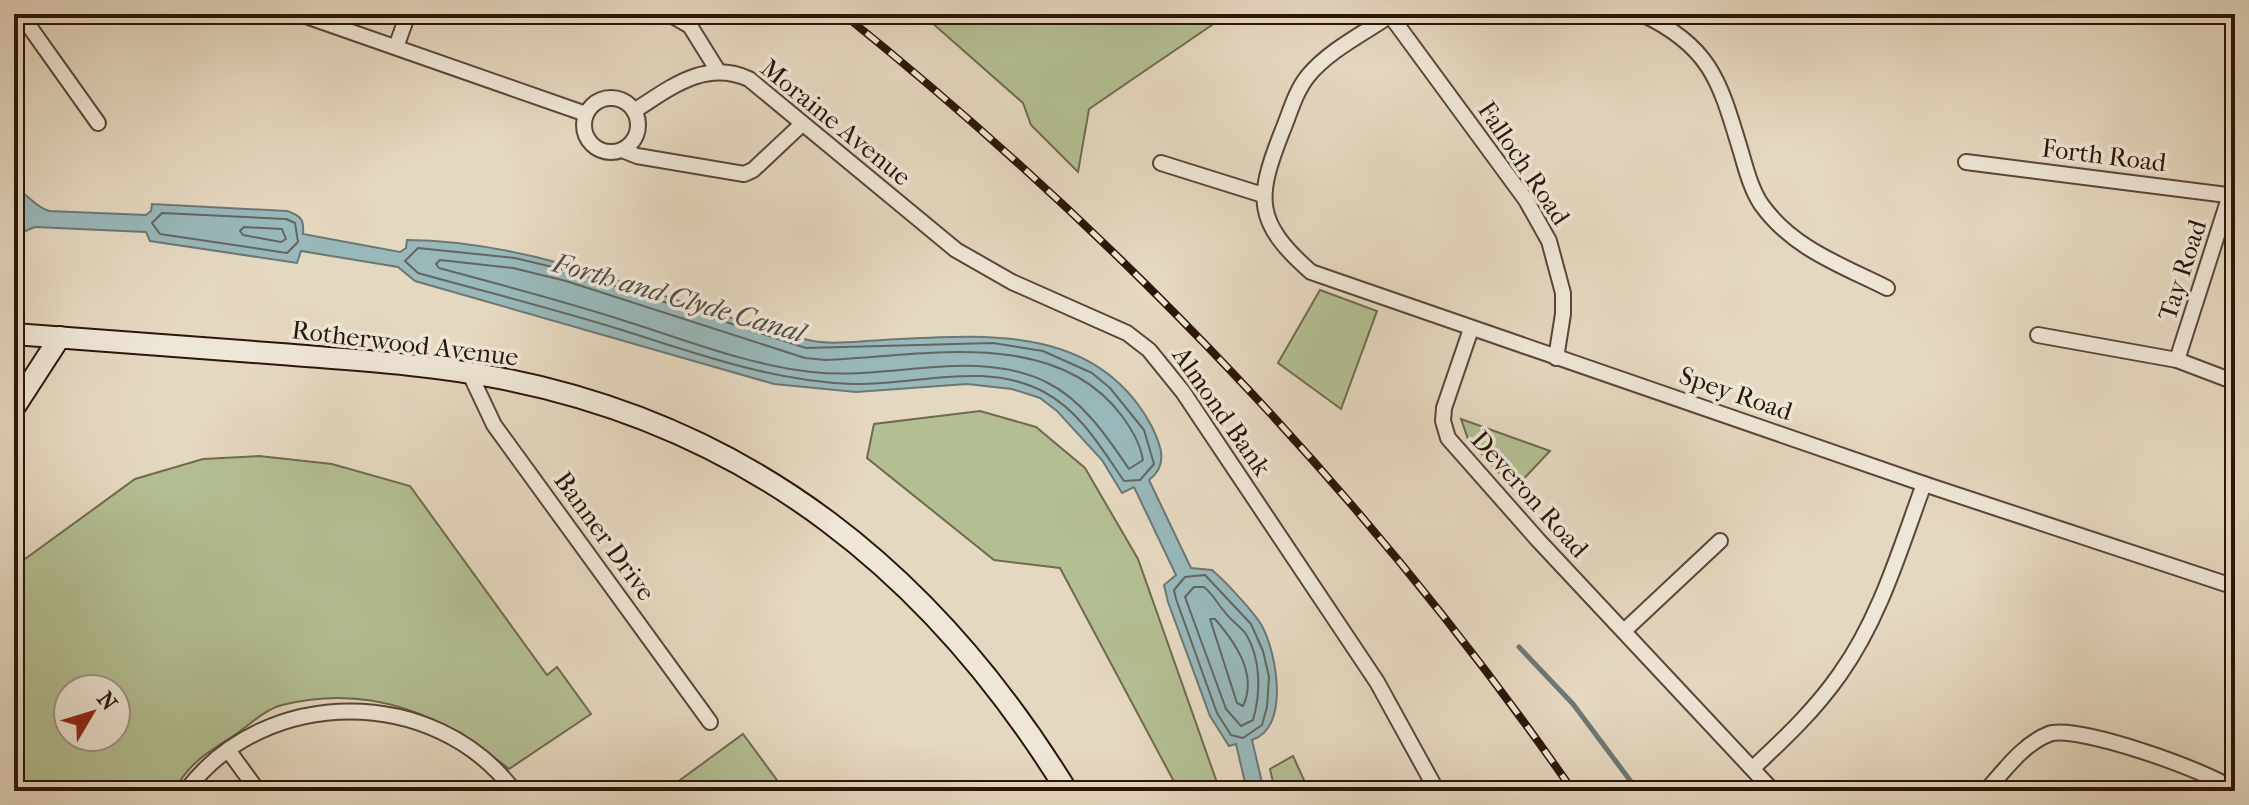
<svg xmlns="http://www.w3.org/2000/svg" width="2249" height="805" viewBox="0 0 2249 805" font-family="'IM FELL French Canon',serif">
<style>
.green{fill:#b3bf93;stroke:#706a4e;stroke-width:2;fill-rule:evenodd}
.water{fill:#98b8ba;stroke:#6d7774;stroke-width:2}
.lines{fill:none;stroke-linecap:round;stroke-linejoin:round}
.shore{stroke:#626662;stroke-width:2}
.stream{stroke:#6d7774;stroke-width:5}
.street-casing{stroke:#5a4638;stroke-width:18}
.secondary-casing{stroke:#2c150a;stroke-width:24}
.street{stroke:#eee6d6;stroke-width:14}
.secondary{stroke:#eee6d6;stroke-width:20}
.rail-casing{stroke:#2c150a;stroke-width:8}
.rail{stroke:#eee6d6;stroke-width:5;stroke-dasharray:15;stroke-linecap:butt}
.labels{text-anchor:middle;stroke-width:7;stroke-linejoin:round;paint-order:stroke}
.street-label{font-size:26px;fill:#2c150a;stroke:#eee6d6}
.water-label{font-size:28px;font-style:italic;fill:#524e48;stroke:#eee6d6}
</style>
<rect width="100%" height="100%" fill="#e5d8c0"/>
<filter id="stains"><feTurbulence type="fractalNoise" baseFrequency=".0025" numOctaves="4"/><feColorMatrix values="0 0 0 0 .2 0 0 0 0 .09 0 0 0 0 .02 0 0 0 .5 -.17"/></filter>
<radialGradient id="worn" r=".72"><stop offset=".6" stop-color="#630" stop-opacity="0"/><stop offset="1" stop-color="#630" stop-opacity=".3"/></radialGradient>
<!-- green -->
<g class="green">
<path d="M922,14H1228L1089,109L1078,172L1031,125L1023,103Z"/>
<path d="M1320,290L1377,311L1341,409L1278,363Z"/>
<path d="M980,411L1036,427L1085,468L1138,559L1220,791H1179L1060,568L994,560L867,458L874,424Z"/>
<path d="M1461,419L1550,451L1514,489L1468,439Z"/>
<path d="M259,456L332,464L410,486L547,675L557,667L591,714L509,769C442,714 370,683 282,705C266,709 249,725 236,734C208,753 190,761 174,791H14V567L135,479L203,459ZM116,689V737H68V689Z"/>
<path d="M743,734L785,791H665Z"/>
<path d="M1293,756L1309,791H1275L1270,769Z"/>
</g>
<!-- water -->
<path class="water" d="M14,188C28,193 33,206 49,211L146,215L151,211L152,204L287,211C302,216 304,220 303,234L400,252L406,248L407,240C548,241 671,306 804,339C829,346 857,341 883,340C981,335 1097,322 1152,427C1162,447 1168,466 1149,480L1191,568L1212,570C1225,581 1254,612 1262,626C1277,654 1290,728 1252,740L1264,791H1247L1236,744L1229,746L1210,716L1168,602L1164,585L1176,575L1134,487L1122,493L1102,460L1057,411L1040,398L1012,389L967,384L856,392L774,384L415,281L398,267L301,251L297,263L150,241L146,232L35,227L23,232L14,231Z"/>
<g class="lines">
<!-- shore -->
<g class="shore">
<path d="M162,213L286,219L295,223L298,242L287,253L160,234L152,223Z"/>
<path d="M244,227L282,229L286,239L281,242L243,235L240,231Z"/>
<path d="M418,248L515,258L569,271L806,348L993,343L1043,351L1092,373L1110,388L1144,430L1154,464L1140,480L1124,481C1102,449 1080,411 1044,392C985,360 914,386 852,384C772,381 698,354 622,330C555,309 486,292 418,273L405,261Z"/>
<path d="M440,260L513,268L566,281L805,358L826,360C923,356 1055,326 1122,416C1132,430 1140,443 1143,460L1129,469C1108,438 1082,399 1046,382C974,347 889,381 812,372C748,365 686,340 625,321C564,301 501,285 439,268L436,264Z"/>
<path d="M1205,575L1251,624L1263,651L1269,677L1267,707L1262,725L1243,738L1231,735L1217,713L1176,599L1174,590L1185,577Z"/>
<path d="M1194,587H1204C1213,594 1217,603 1224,611C1230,620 1240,626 1246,634C1261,659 1261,693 1253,720L1241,726L1226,709L1185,597Z"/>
<path d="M1210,619H1215C1235,642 1258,674 1243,706L1237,703Z"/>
</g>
<!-- stream -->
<path class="stream" d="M1519,647L1573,704L1638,791"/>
<!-- street casing -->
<g class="street-casing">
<g id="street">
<path d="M300,14L586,114"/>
<path d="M669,14L690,26L718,71"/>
<path d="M1392,14C1365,33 1329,50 1308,76C1295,92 1290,113 1282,132C1256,198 1254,222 1311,272L1924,484L2235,587"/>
<path d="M1642,14C1712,47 1720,83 1741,152C1746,169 1751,189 1761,204C1792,248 1841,265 1887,288"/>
<path d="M1390,15L1526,200L1549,241L1563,293V314L1556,358"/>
<path d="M24,19L98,123"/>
<path d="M396,47L408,14"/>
<circle cx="611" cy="125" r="27"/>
<path d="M634,111C670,88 705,59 749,79L956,250L1012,282L1127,333L1149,350L1183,392L1377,682L1437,791"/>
<path d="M622,150L637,156L744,174L753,170L802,124"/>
<path d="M1966,162L2235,196"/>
<path d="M1161,163L1263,195"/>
<path d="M1471,329L1444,408L1443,421L1448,438L1538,540L1773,791"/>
<path d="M2038,335L2177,360L2235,382"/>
<path d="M2177,360L2230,195"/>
<path d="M469,372L494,425L710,722"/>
<path d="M1624,631L1720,541"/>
<path d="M228,750L258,791"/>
<path d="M1753,768C1784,739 1815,710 1840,674C1880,618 1900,549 1924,484"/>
<path d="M186,791C265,685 435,685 514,791"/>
<path d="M1986,791C2004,771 2023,744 2049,734C2076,724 2209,771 2234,790"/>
</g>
</g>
<!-- secondary casing -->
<g class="secondary-casing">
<g id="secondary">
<path d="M14,25L28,14"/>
<path d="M14,334C103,340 192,347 281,354C354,360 427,364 499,378C753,427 934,575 1067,791"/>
<path d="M14,408L60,337"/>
</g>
</g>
<!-- street -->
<use href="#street" class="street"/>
<!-- secondary -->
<use href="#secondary" class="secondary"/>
<!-- rail casing -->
<g class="rail-casing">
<path id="rail" d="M843,14C1120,237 1370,498 1573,791"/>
</g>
<!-- rail -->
<use href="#rail" class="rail"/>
</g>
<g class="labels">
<!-- street labels -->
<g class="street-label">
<text transform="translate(836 122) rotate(39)" y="9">Moraine Avenue</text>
<text transform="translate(2104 155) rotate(7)" y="9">Forth Road</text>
<text transform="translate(1524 163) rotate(56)" y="9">Falloch Road</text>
<text transform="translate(2182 270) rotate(-72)" y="9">Tay Road</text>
<text transform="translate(405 343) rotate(7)" y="9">Rotherwood Avenue</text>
<text transform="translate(1736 393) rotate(19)" y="9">Spey Road</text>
<text transform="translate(1222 411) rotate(55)" y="9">Almond Bank</text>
<text transform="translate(1530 494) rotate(48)" y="9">Deveron Road</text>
<text transform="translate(605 536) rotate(54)" y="9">Banner Drive</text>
</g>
<!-- water labels -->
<g class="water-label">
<text transform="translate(679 297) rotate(16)" y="10">Forth and Clyde Canal</text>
</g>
</g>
<!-- margin -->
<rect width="2249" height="805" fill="none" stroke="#e5d8c0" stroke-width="48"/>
<rect x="16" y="16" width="2217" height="773" fill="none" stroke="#2c150a" stroke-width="4"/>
<rect x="24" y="24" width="2201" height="757" fill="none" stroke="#2c150a" stroke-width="2"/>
<!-- north arrow -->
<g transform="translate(92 713) rotate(52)"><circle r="38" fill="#eee6d6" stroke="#a09284" stroke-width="2"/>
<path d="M0-6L14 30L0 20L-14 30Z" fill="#8f2418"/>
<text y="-12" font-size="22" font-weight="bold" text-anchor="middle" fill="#2c150a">N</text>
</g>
<rect width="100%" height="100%" filter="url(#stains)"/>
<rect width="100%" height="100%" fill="url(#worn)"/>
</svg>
